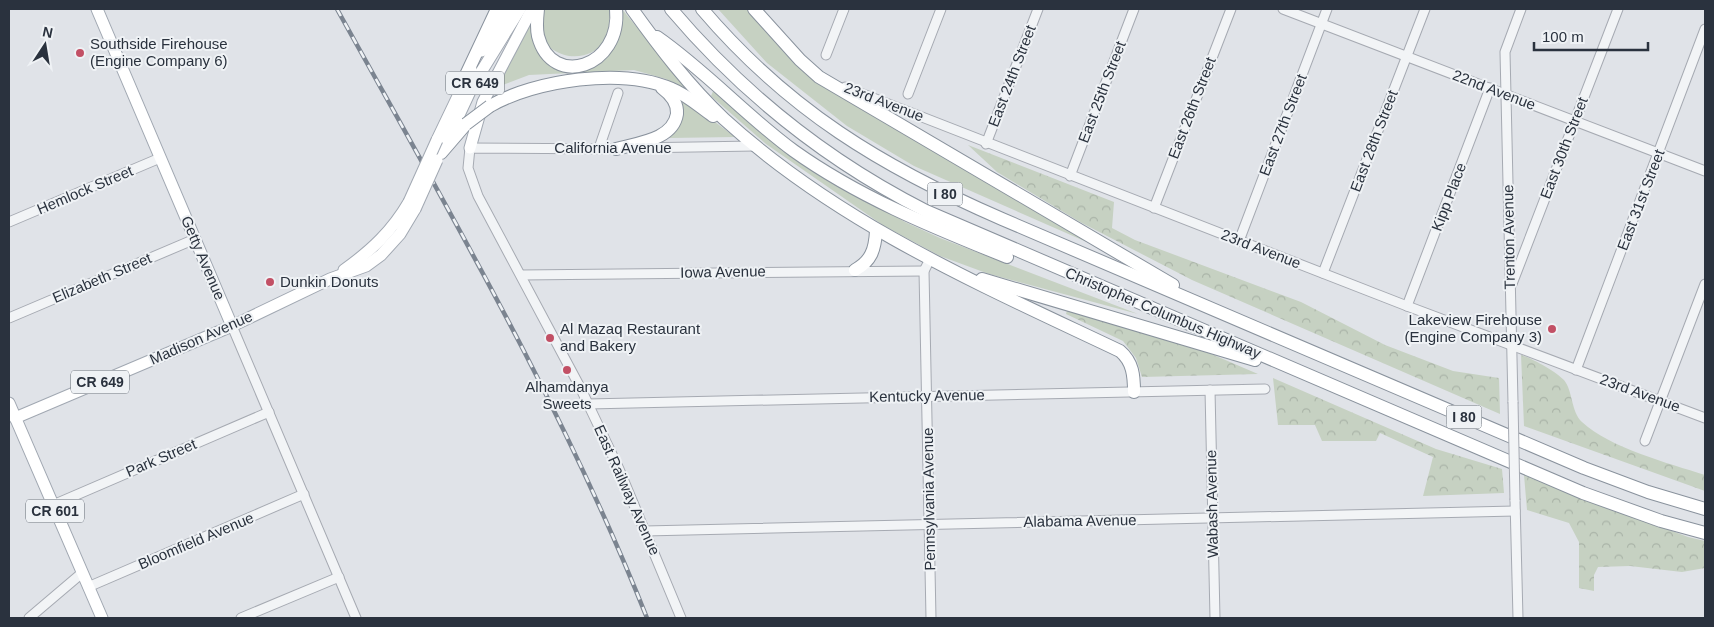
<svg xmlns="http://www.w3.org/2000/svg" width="1714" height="627" viewBox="0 0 1714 627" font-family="Helvetica,sans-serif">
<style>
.grass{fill:#c6d1c2}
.forest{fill:url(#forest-crowns)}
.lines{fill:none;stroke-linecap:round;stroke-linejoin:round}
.minor-casing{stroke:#a6aab2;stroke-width:11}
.major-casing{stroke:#a1a8b2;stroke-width:13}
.highway-casing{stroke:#89929d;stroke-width:14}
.minor{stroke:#f2f4f6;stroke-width:9}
.major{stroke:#fff;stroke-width:11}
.highway{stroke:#fff;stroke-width:12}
.rail-casing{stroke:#7b8490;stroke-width:4.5}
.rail{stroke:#eff2f5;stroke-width:2.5;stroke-dasharray:8;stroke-linecap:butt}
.minor-bridge-casing{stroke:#a6aab2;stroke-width:11;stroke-linecap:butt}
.major-bridge-casing{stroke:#a1a8b2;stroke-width:13;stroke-linecap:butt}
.highway-bridge-casing{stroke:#89929d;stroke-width:14;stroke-linecap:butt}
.minor-bridge{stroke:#f2f4f6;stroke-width:9}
.major-bridge{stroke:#fff;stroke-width:11}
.highway-bridge{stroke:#fff;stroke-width:12}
.poi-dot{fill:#c25065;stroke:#eff2f5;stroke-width:2}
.labels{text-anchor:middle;stroke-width:4;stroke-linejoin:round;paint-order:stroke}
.shield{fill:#eff2f5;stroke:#656c75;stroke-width:1}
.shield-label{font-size:14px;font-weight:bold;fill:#2a323e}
.poi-label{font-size:15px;fill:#2a323e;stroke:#eff2f5;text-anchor:start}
.street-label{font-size:15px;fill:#2a323e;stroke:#eff2f5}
</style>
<defs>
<pattern id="forest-crowns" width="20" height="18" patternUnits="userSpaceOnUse" patternTransform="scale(1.25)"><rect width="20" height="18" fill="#c6d1c2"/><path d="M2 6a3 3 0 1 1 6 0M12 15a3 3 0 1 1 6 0" fill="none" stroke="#aab4a8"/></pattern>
</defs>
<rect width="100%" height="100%" fill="#e0e3e8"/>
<!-- grass -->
<g class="grass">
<path d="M541,9H610C611,36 600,59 569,56C563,55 553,51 548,46C539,37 540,21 541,9Z"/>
<path d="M622,9L692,95L666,79L634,70L529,75L495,88L532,18L543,54L567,68L607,56L619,37Z"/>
<path d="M718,9H747L791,58L1089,243L914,166L847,126L767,63Z"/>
<path d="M714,89L850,190L905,222L940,238L1138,314L989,274L940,256L884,226L766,144L711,96Z"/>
<path d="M683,98L735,137L669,138C681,129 681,112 683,98Z"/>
</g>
<!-- forest -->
<g class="forest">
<path d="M968,145L1114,202L1112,228L1135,240L1301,302L1385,345L1453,371L1499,378L1500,414L1192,280L1080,222L997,172Z"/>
<path d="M1068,307L1181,341L1258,374L1142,377L1136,358L1123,341L1066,314Z"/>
<path d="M1521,355C1530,357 1557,372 1564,380C1573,391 1571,412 1582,422C1610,448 1668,463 1705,475V491L1524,426Z"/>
<path d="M1273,378L1436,449L1502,469L1504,493L1423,496L1433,457L1380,433L1376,441H1322L1315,425H1278Z"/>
<path d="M1524,475L1688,537L1705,541V568L1682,572L1630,566L1598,567L1594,575V591L1579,588V542L1569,523L1527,510Z"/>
</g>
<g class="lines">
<!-- minor casing -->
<g class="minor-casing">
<g id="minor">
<path d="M1283,9L1705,171"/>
<path d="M826,55L844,9"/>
<path d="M845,87L1407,306L1705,418"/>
<path d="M908,94L941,9"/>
<path d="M986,144L1038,9"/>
<path d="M599,148L618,93"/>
<path d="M633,148L755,146"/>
<path d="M620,149L470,148L468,168L478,196L580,387L619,469L681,618"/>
<path d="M1070,176L1134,9"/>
<path d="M1154,208L1231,9"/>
<path d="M9,222L160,158"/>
<path d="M1239,241L1327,9"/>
<path d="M929,261L924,271L931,618"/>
<path d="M1323,273L1425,9"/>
<path d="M521,275L924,271"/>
<path d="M1512,284L1618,9"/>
<path d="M1407,306L1490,88"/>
<path d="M9,318L195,239"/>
<path d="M232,326L356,618"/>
<path d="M1576,370L1705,29"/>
<path d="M1210,390L1215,618"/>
<path d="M1513,402L1505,52L1521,9"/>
<path d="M588,404L1265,389"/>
<path d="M1645,441L1705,284"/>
<path d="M1515,500L1518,618"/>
<path d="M53,505L269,412"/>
<path d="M645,531L1515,511"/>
<path d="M88,587L304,494"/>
<path d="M29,618L82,573"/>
<path d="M241,618L339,577"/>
</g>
</g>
<!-- major casing -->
<g class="major-casing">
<g id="major">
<path d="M97,9L232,326"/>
<path d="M482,51L509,9"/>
<path d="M437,140L471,69"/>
<path d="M445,145L473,85L520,9"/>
<path d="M470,148L483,102L532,9"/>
<path d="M344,270C372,250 392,231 409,202"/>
<path d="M9,403L102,618"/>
<path d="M15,418L232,326L330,279L366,266L381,255L400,234L415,209"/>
</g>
</g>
<!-- highway casing -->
<g class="highway-casing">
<g id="highway">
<path d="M538,9C537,18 536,27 538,36C552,90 622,67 616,9"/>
<path d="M632,9C660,48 689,86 724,119C839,224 981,285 1120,351C1133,362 1134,376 1134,392"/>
<path d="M671,9C743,94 827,161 926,211L1583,493L1661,521L1705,533"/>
<path d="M702,9C788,110 882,167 1002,219L1584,468L1648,492L1705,509"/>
<path d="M754,9L800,60L819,77L1173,285"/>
<path d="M657,37C706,71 746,116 794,151C860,198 933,227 1007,257"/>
<path d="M465,77L497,9"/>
<path d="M490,106C535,80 622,67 672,89C687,95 700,107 713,116"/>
<path d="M616,149C637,143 673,140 677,114C678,103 670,94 662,88"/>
<path d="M441,153L466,124"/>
<path d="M855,270C871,261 875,250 876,231"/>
<path d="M982,279L1255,360"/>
</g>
</g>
<!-- minor -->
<use href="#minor" class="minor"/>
<!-- major -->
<use href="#major" class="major"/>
<!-- highway -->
<use href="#highway" class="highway"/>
<!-- rail casing -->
<g class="rail-casing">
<path id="rail" d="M337,9C447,208 563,406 647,618"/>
</g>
<!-- rail -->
<use href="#rail" class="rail"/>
<!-- minor-bridge casing -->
<g class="minor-bridge-casing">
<path id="minor-bridge" d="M1513,402L1515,500"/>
</g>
<!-- major-bridge casing -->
<g class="major-bridge-casing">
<g id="major-bridge">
<path d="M409,202L437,140"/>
<path d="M415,209L437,160"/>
</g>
</g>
<!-- highway-bridge casing -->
<g class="highway-bridge-casing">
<path id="highway-bridge" d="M466,124L490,106"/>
</g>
<!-- minor-bridge -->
<use href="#minor-bridge" class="minor-bridge"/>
<!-- major-bridge -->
<use href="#major-bridge" class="major-bridge"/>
<!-- highway-bridge -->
<use href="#highway-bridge" class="highway-bridge"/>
</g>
<!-- markers -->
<g class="poi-dot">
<circle cx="80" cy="53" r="5"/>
<circle cx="270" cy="282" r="5"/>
<circle cx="1552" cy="329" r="5"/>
<circle cx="550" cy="338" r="5"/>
<circle cx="567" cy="370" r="5"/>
</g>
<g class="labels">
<!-- shield labels -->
<g class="shield">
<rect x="446" y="71.5" width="58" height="23" rx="4"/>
<rect x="927.5" y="182.5" width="35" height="23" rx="4"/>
<rect x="71" y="370.5" width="58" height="23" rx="4"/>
<rect x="1446.5" y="405.5" width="35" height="23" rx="4"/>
<rect x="26" y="499.5" width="58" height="23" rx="4"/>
</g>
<g class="shield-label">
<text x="475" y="88">CR 649</text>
<text x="945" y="199">I 80</text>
<text x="100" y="387">CR 649</text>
<text x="1464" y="422">I 80</text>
<text x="55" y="516">CR 601</text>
</g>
<!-- poi labels -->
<g class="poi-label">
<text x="90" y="49">Southside Firehouse<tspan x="90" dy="17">(Engine Company 6)</tspan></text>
<text x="280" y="287">Dunkin Donuts</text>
<text x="1542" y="325" text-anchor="end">Lakeview Firehouse<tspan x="1542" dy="17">(Engine Company 3)</tspan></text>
<text x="560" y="334">Al Mazaq Restaurant<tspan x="560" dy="17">and Bakery</tspan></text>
<text x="567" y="392" text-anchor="middle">Alhamdanya<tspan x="567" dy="17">Sweets</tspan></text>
</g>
<!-- street labels -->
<g class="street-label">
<text transform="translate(1012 76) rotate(-69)" y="5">East 24th Street</text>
<text transform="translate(1494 90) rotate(21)" y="5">22nd Avenue</text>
<text transform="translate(1102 92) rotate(-69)" y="5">East 25th Street</text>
<text transform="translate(884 102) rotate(21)" y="5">23rd Avenue</text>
<text transform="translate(1192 108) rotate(-69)" y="5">East 26th Street</text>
<text transform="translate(1283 125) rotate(-69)" y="5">East 27th Street</text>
<text transform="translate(1374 141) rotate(-69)" y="5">East 28th Street</text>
<text x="613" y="153">California Avenue</text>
<text transform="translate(1564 148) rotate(-69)" y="5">East 30th Street</text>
<text transform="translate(85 190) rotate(-23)" y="5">Hemlock Street</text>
<text transform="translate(1449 197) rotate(-69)" y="5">Kipp Place</text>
<text transform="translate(1641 200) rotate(-69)" y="5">East 31st Street</text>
<text transform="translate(1509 237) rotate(-91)" y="5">Trenton Avenue</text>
<text transform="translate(1261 249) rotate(21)" y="5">23rd Avenue</text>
<text transform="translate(203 258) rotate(67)" y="5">Getty Avenue</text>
<text transform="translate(723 272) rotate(-1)" y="5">Iowa Avenue</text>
<text transform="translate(102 278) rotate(-23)" y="5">Elizabeth Street</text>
<text transform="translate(1163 313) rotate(23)" y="5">Christopher Columbus Highway</text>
<text transform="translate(201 338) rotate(-24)" y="5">Madison Avenue</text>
<text transform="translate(1640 393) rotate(20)" y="5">23rd Avenue</text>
<text transform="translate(927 396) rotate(-1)" y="5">Kentucky Avenue</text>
<text transform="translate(161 458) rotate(-23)" y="5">Park Street</text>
<text transform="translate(627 490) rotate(66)" y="5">East Railway Avenue</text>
<text transform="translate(929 499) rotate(-91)" y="5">Pennsylvania Avenue</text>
<text transform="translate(1212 504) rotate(-91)" y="5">Wabash Avenue</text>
<text transform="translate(1080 521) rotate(-1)" y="5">Alabama Avenue</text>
<text transform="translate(196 541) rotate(-23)" y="5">Bloomfield Avenue</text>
</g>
</g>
<!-- border -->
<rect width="1714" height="627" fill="none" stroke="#2a323e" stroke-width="20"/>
<!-- north arrow -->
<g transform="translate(45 45) rotate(12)" stroke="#eff2f5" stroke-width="4" paint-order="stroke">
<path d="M0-4L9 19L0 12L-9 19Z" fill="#2a323e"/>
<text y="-8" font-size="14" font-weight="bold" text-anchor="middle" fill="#2a323e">N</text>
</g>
<!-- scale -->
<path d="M1534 42v8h114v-8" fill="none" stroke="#2a323e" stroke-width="2.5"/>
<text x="1542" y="42" font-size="15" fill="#2a323e" stroke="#eff2f5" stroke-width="4" paint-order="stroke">100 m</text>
</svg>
